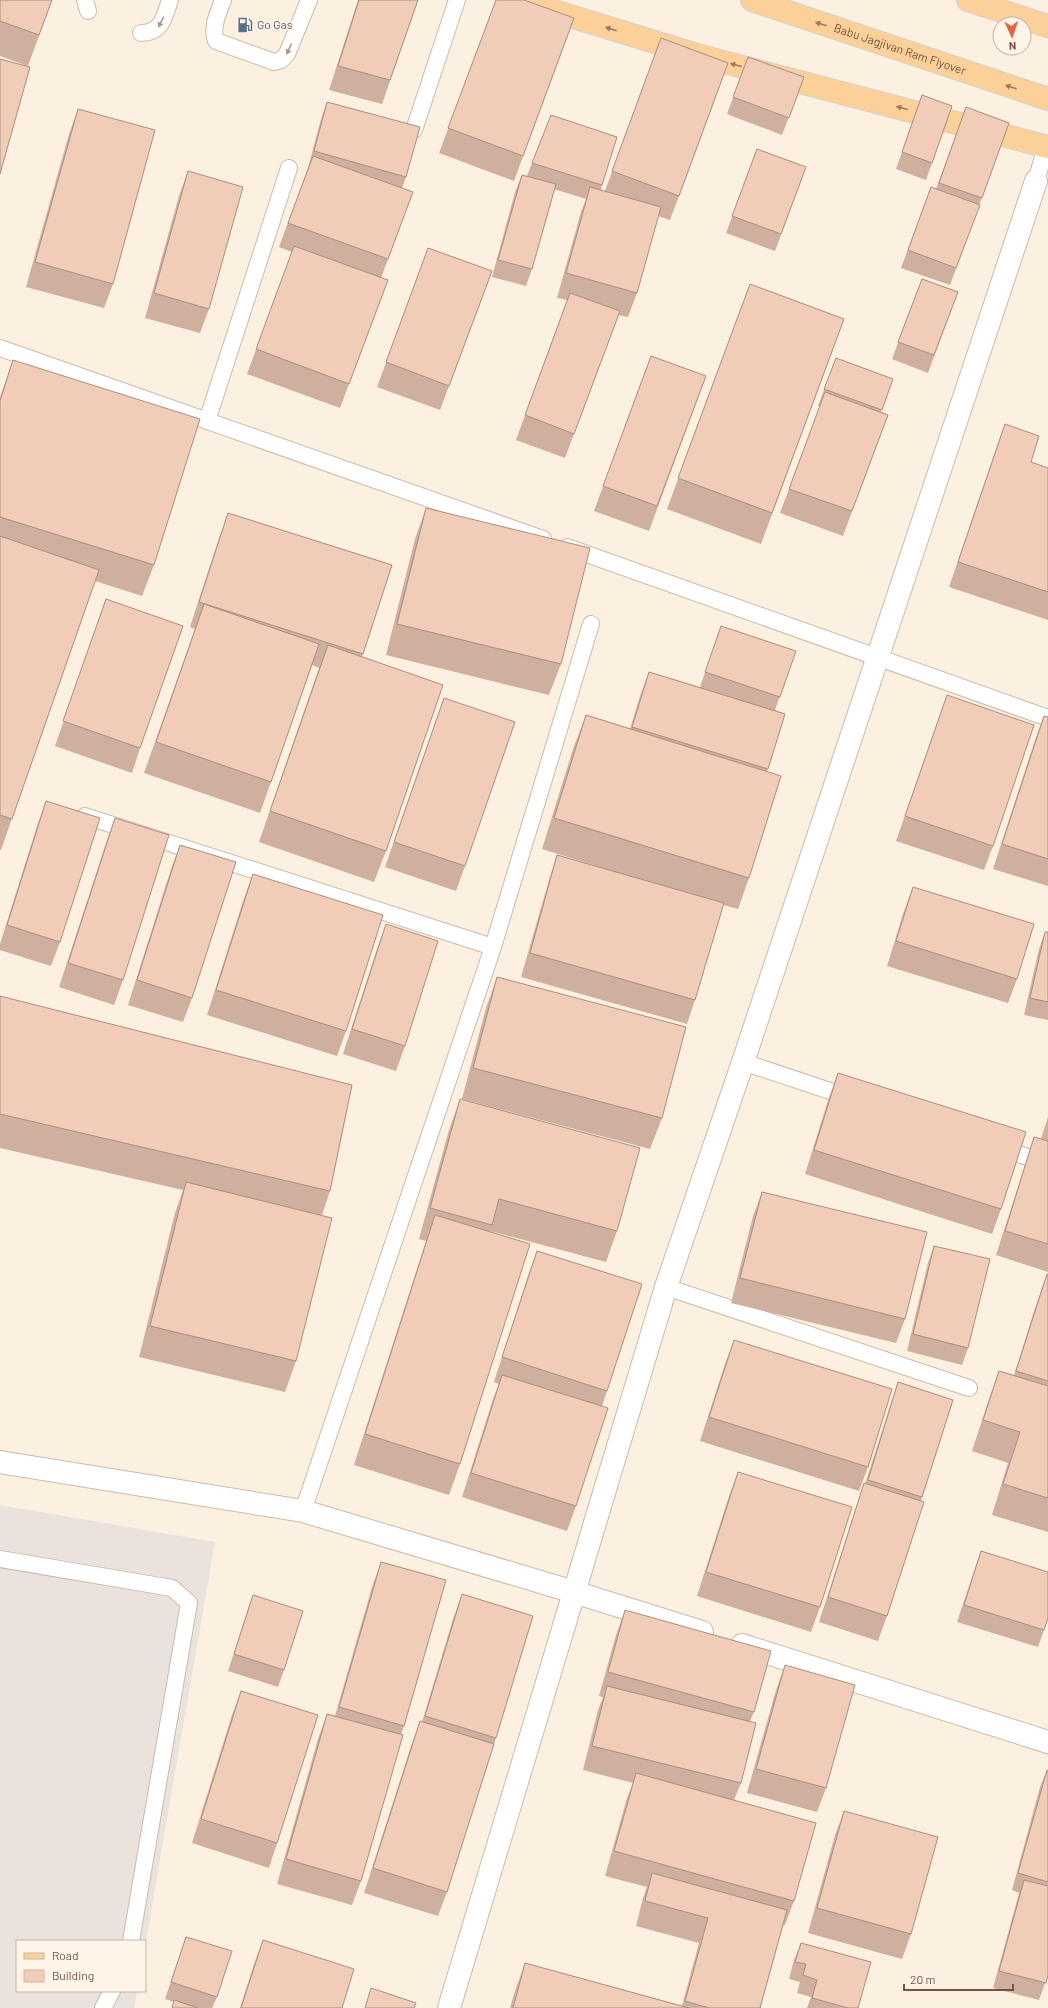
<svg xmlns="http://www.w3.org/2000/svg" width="1048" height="2008" viewBox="0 0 1048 2008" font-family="Barlow,sans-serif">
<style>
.industrial{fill:#eae2dc}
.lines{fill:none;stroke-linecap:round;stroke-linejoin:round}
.lane-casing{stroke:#cfb9ab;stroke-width:18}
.street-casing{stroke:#cfb9ab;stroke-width:24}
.primary-casing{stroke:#d8cfcc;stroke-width:24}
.lane{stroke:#fff;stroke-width:16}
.street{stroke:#fff;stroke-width:22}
.primary{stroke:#fbd199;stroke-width:22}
.wall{fill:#cfaf9e}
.building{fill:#f1ccb8;stroke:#a98f81}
.oneway{fill:#ab9991}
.oneway2{fill:#9c7a60}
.labels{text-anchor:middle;stroke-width:3;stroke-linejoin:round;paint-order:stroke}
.service-label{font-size:12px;fill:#4e5e75;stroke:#fff4e7;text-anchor:start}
.street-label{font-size:12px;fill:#735548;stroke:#fff4e7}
</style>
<rect width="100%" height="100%" fill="#fcf0e1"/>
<!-- industrial -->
<path class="industrial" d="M0,1505L215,1542L145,1946V1941H17V1991H137L134,2008H0Z"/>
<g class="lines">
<!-- lane casing -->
<g class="lane-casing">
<g id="lane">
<path d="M85,0L88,11"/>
<path d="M223,0C218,13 211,28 216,41L274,62L281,60L287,54L309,0"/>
<path d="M141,33C162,33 164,17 170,0"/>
<path d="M414,130L457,0"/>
<path d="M1036,181L1046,147"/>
<path d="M0,348L543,539"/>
<path d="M207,421L289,168"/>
<path d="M567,547L1048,718"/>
<path d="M85,816L493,947L303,1511"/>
<path d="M493,947L591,624"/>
<path d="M743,1062L851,1098"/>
<path d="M998,1147L1048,1164"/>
<path d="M666,1287L969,1388"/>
<path d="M0,1559L172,1588L189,1603L131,1941"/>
<path d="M103,2008L112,1991"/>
</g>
</g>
<!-- street casing -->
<g class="street-casing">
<g id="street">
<path d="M0,1462L303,1511L574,1592L702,1632"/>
<path d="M742,1645L1048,1742"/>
<path d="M449,2008L666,1287L743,1062L1036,181"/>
</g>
</g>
<!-- primary casing -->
<g class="primary-casing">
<g id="primary">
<path d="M518,0L697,55L1048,147"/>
<path id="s1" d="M752,0L1048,99"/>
<path d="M968,0L1048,26"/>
</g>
</g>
<!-- lane -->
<use href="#lane" class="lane"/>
<!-- street -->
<use href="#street" class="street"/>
<!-- primary -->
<use href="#primary" class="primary"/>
</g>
<!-- wall -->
<g class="wall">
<path d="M0,0H52L28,66L0,56Z"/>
<path d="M358,0H418L382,104L329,90Z"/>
<path d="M496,0L574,18L514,181L439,153Z"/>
<path d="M661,38L728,63L670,220L658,216L637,293L628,317L618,315L565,458L516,440L567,300L557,298L581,212L586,199L554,189L532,269L526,286L492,277L515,192L522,175L527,176L532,163L602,185L601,190L605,191Z"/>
<path d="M748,57L804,77L782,135L727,114Z"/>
<path d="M922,95L952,106L926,180L896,169Z"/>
<path d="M327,102L406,177L402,188L413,192L381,278L388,280L340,408L247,374L292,252L279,247L308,168L321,119Z"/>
<path d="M966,107L1009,123L950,285L901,268L931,187L936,189Z"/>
<path d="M78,109L113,284L104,308L26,287L69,134Z"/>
<path d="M757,149L806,167L775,251L726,233Z"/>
<path d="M188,171L209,309L200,333L145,318L179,196Z"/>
<path d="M428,248L492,271L440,410L377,387Z"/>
<path d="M922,279L958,292L928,373L892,359Z"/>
<path d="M750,284L844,319L761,544L667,509Z"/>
<path d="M651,356L706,376L649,531L594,511Z"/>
<path d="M836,358L893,379L881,412L888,415L843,536L780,513L820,407L818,406Z"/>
<path d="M13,360L154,565L142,596L95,581L1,850H0V397Z"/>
<path d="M1005,424L1031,462L1048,468V620L949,587L996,449Z"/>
<path d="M426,508L561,664L549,695L386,655L415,539Z"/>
<path d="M228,513L392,565L362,657L386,851L374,882L259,842L319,668L312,665L260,813L144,773L195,629L190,627L219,538Z"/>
<path d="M106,599L140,748L132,773L55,746Z"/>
<path d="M721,626L796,651L775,710L785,714L767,772L749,878L738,909L723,905L695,1000L687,1024L521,977L549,880L557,855L629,876L542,849L574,746L586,715L630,729L640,696L649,672L700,687Z"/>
<path d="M947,695L993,846L984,870L896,841Z"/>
<path d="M444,698L465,866L456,891L385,867Z"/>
<path d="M1044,716L1048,717V886L993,869L1035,740Z"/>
<path d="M46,801L60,942L51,966L0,950V944L37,826Z"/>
<path d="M115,818L123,980L114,1005L59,987L106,843Z"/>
<path d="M180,845L192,998L183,1022L128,1005L171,869Z"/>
<path d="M253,874L346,1031L337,1056L207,1015L244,898Z"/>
<path d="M913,887L1017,979L1008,1003L887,966L904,911Z"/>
<path d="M386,924L405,1046L396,1071L343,1054L377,949Z"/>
<path d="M1045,932H1048V1020L1024,1015L1039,949Z"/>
<path d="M497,977L662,1118L650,1149L462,1099L486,1008Z"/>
<path d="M0,996L330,1191L322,1215L296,1361L285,1392L139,1357L175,1213L183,1190L0,1148Z"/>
<path d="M838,1073L1001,1209L992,1234L805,1174L829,1097Z"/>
<path d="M460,1099L617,1231L606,1262L490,1231L460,1464L449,1495L354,1465L426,1241L419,1239L449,1130Z"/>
<path d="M1048,1117V1272L996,1255L1026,1162L1034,1137L1041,1139Z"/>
<path d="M762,1192L905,1319L896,1343L731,1303L753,1216Z"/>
<path d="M934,1246L968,1348L962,1365L907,1351L928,1263Z"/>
<path d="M537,1251L607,1391L602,1406L576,1506L567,1531L462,1497L493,1399L499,1384L494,1382L528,1276Z"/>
<path d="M1047,1274H1048V1532L992,1515L1008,1463L972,1451L988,1402L999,1371L1014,1375L1036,1305Z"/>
<path d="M734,1340L868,1467L859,1491L700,1441L725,1364Z"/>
<path d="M898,1382L953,1400L921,1501L887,1616L878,1641L819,1622L856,1508L864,1483L865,1484L892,1400Z"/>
<path d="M738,1472L820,1607L811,1632L697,1596L729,1496Z"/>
<path d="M981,1551L1044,1630L1038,1647L957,1622L975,1568Z"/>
<path d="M381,1562L404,1726L401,1735L361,1881L352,1905L277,1884L318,1739L327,1714L335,1716L372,1587Z"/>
<path d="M462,1594L496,1738L447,1892L438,1916L364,1893L411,1746L420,1721L422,1722L453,1619Z"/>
<path d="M253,1595L284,1670L278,1687L228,1671L247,1612Z"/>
<path d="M625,1610L754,1712L750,1721L741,1783L734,1800L794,1901L785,1925H783L760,2008H510L514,1994L525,1963L682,2006L699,1943L636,1926L643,1898L647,1887L605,1876L627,1798L633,1783L583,1770L598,1710L603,1697L599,1696L616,1635Z"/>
<path d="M785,1665L826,1788L817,1812L747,1793L776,1690Z"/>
<path d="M241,1691L277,1843L269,1868L192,1843L232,1715Z"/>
<path d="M1047,1770L1048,1771V1975L1039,2000L993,1988L1019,1893L1012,1890L1040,1787Z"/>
<path d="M844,1811L911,1934L902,1959L808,1933L835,1835Z"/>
<path d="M186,1937L217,1997L212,2008H172L174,2002L165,1999Z"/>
<path d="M263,1940L342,2008H240L254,1964Z"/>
<path d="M801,1943L858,2008H807L811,1997L797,1993L800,1982L789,1979L794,1960Z"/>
</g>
<!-- building -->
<g class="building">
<path d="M0,0H52L39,35L0,21Z"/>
<path d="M359,0H418L390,80L338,66Z"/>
<path d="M496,0H524L574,18L523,156L448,128Z"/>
<path d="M661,38L728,63L679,196L612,171Z"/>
<path d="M748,57L804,77L789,118L733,97Z"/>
<path d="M0,59L30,67L0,174Z"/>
<path d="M922,95L952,106L932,163L902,152Z"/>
<path d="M327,102L420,127L406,177L314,151Z"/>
<path d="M966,107L1009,123L982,198L939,183Z"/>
<path d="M78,109L155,130L113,284L35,262Z"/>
<path d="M551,115L617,137L602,185L532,163Z"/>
<path d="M757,149L806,167L781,234L732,216Z"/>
<path d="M313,156L413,192L388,259L288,223Z"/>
<path d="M188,171L243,187L209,309L154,293Z"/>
<path d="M522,175L556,184L532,269L498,260Z"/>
<path d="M590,187L661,207L637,293L566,273Z"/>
<path d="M931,187L980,205L956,268L908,250Z"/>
<path d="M294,246L388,280L349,384L256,349Z"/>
<path d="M428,248L492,271L449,386L386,362Z"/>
<path d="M922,279L958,292L934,355L898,342Z"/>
<path d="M750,284L844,319L772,513L678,478Z"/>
<path d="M570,293L620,311L574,434L525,415Z"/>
<path d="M651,356L706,376L657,506L603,486Z"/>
<path d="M836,358L893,379L882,410L824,389Z"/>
<path d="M13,360L200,419L154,565L0,517V401Z"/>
<path d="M825,392L888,415L852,511L789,489Z"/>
<path d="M1005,424L1039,436L1031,462L1048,468V592L958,562Z"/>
<path d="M426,508L590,548L561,664L397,624Z"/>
<path d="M228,513L392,565L363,654L199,602Z"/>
<path d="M0,536L99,570L12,819L0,815Z"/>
<path d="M106,599L183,626L140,748L63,721Z"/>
<path d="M204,604L319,644L271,782L156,742Z"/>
<path d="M721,626L796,651L780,697L705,672Z"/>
<path d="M328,645L443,685L386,851L270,811Z"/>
<path d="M649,672L785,714L768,769L632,727Z"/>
<path d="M947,695L1034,725L993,846L905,816Z"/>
<path d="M444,698L515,722L465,866L394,842Z"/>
<path d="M586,715L781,776L749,878L554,818Z"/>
<path d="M1044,716L1048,717V859L1002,844Z"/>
<path d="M46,801L100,818L60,942L7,925Z"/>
<path d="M115,818L169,835L123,980L68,963Z"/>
<path d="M180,845L236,862L192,998L137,980Z"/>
<path d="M557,855L724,903L695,1000L530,953Z"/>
<path d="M253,874L383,915L346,1031L216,990Z"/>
<path d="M913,887L1034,924L1017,979L896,941Z"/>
<path d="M386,924L438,941L405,1046L352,1029Z"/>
<path d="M1045,932H1048V1002L1030,998Z"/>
<path d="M497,977L686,1027L662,1118L473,1068Z"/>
<path d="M0,996L352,1085L330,1191L0,1114Z"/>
<path d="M838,1073L1026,1132L1001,1209L814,1150Z"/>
<path d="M460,1099L640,1148L617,1231L499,1199L492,1225L430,1208Z"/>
<path d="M1034,1137L1048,1141V1244L1005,1231Z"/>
<path d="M186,1182L332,1218L296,1361L150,1326Z"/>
<path d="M762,1192L927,1232L905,1319L740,1278Z"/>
<path d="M435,1215L530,1244L460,1464L365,1434Z"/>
<path d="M934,1246L990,1259L968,1348L913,1334Z"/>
<path d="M537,1251L642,1284L607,1391L502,1357Z"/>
<path d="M1047,1274H1048V1381L1016,1371Z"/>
<path d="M734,1340L892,1389L868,1467L709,1417Z"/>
<path d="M999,1371L1048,1386V1498L1003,1484L1020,1432L983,1420Z"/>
<path d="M502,1375L608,1408L576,1506L471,1473Z"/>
<path d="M898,1382L953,1400L922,1497L868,1480Z"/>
<path d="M738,1472L852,1507L820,1607L706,1572Z"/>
<path d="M864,1483L924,1502L887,1616L828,1597Z"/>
<path d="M981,1551L1048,1572V1618L1044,1630L964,1605Z"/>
<path d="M381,1562L446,1580L404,1726L339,1707Z"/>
<path d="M462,1594L533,1616L496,1738L425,1716Z"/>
<path d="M253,1595L303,1611L284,1670L234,1654Z"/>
<path d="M625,1610L771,1651L754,1712L608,1672Z"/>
<path d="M785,1665L855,1685L826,1788L756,1769Z"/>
<path d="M607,1686L756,1723L741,1783L592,1746Z"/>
<path d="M241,1691L318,1715L277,1843L201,1819Z"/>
<path d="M327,1714L403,1735L361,1881L286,1859Z"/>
<path d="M420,1721L494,1744L447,1892L373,1868Z"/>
<path d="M1047,1770L1048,1771V1882L1018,1873Z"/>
<path d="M636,1773L816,1823L794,1901L614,1851Z"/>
<path d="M844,1811L938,1837L911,1934L817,1908Z"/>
<path d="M652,1873L787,1910L760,2008H709L685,2001L708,1918L645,1901Z"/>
<path d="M1024,1880L1048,1886V1975L1046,1983L999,1971Z"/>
<path d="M186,1937L232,1951L217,1997L171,1982Z"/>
<path d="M263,1940L354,1969L342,2008H241Z"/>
<path d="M801,1943L871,1962L858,2008H848L812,1998L817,1980L803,1975L806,1964L795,1962Z"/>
<path d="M525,1963L689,2008H513Z"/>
<path d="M371,1988L416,2003L414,2008H365Z"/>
<path d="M174,2000L198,2008H172Z"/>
</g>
<!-- one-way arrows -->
<defs><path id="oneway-solid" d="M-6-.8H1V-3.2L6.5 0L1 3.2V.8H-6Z"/></defs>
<g class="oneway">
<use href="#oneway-solid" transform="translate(161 22) rotate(118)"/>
<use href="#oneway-solid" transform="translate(289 49) rotate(115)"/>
</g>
<g class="oneway2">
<use href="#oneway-solid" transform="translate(821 24) rotate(-162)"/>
<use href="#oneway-solid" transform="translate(611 29) rotate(-163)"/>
<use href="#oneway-solid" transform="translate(736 65) rotate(-166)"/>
<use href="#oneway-solid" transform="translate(1011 87) rotate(-162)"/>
<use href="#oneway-solid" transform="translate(902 108) rotate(-165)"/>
</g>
<!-- icons -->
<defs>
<g id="fuel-bare" transform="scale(1.2)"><path d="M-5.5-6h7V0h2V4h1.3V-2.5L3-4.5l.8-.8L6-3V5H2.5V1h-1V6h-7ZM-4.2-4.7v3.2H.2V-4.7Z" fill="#5c6f8a" stroke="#fff4e7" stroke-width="2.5" paint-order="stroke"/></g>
</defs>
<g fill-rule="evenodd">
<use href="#fuel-bare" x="245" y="25"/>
</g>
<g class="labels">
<!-- service labels -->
<g class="service-label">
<text x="257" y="29">Go Gas</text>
</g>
<!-- street labels -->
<g class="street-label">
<text dy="4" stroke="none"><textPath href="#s1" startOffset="156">Babu Jagjivan Ram Flyover</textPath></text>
</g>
</g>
<!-- legend -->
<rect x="16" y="1940" width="130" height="52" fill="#fff4e7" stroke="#c7b4a7"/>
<rect x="24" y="1953" width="20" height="6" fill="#fbd199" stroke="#c7b4a7"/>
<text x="52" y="1960" font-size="12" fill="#735548">Road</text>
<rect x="24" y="1970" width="20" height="12" fill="#f1ccb8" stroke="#c7b4a7"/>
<text x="52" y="1980" font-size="12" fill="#735548">Building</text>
<!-- north arrow -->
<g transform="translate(1012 36) rotate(177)"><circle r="19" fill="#fff4e7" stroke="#c7b4a7"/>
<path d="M0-3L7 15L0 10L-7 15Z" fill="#e66145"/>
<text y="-6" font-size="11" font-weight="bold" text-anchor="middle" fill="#735548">N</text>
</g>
<!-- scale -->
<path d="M904 1984v6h109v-6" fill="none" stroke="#735548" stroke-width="2"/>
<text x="910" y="1984" font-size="12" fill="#735548" stroke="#fff4e7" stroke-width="3" paint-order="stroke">20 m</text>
</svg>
